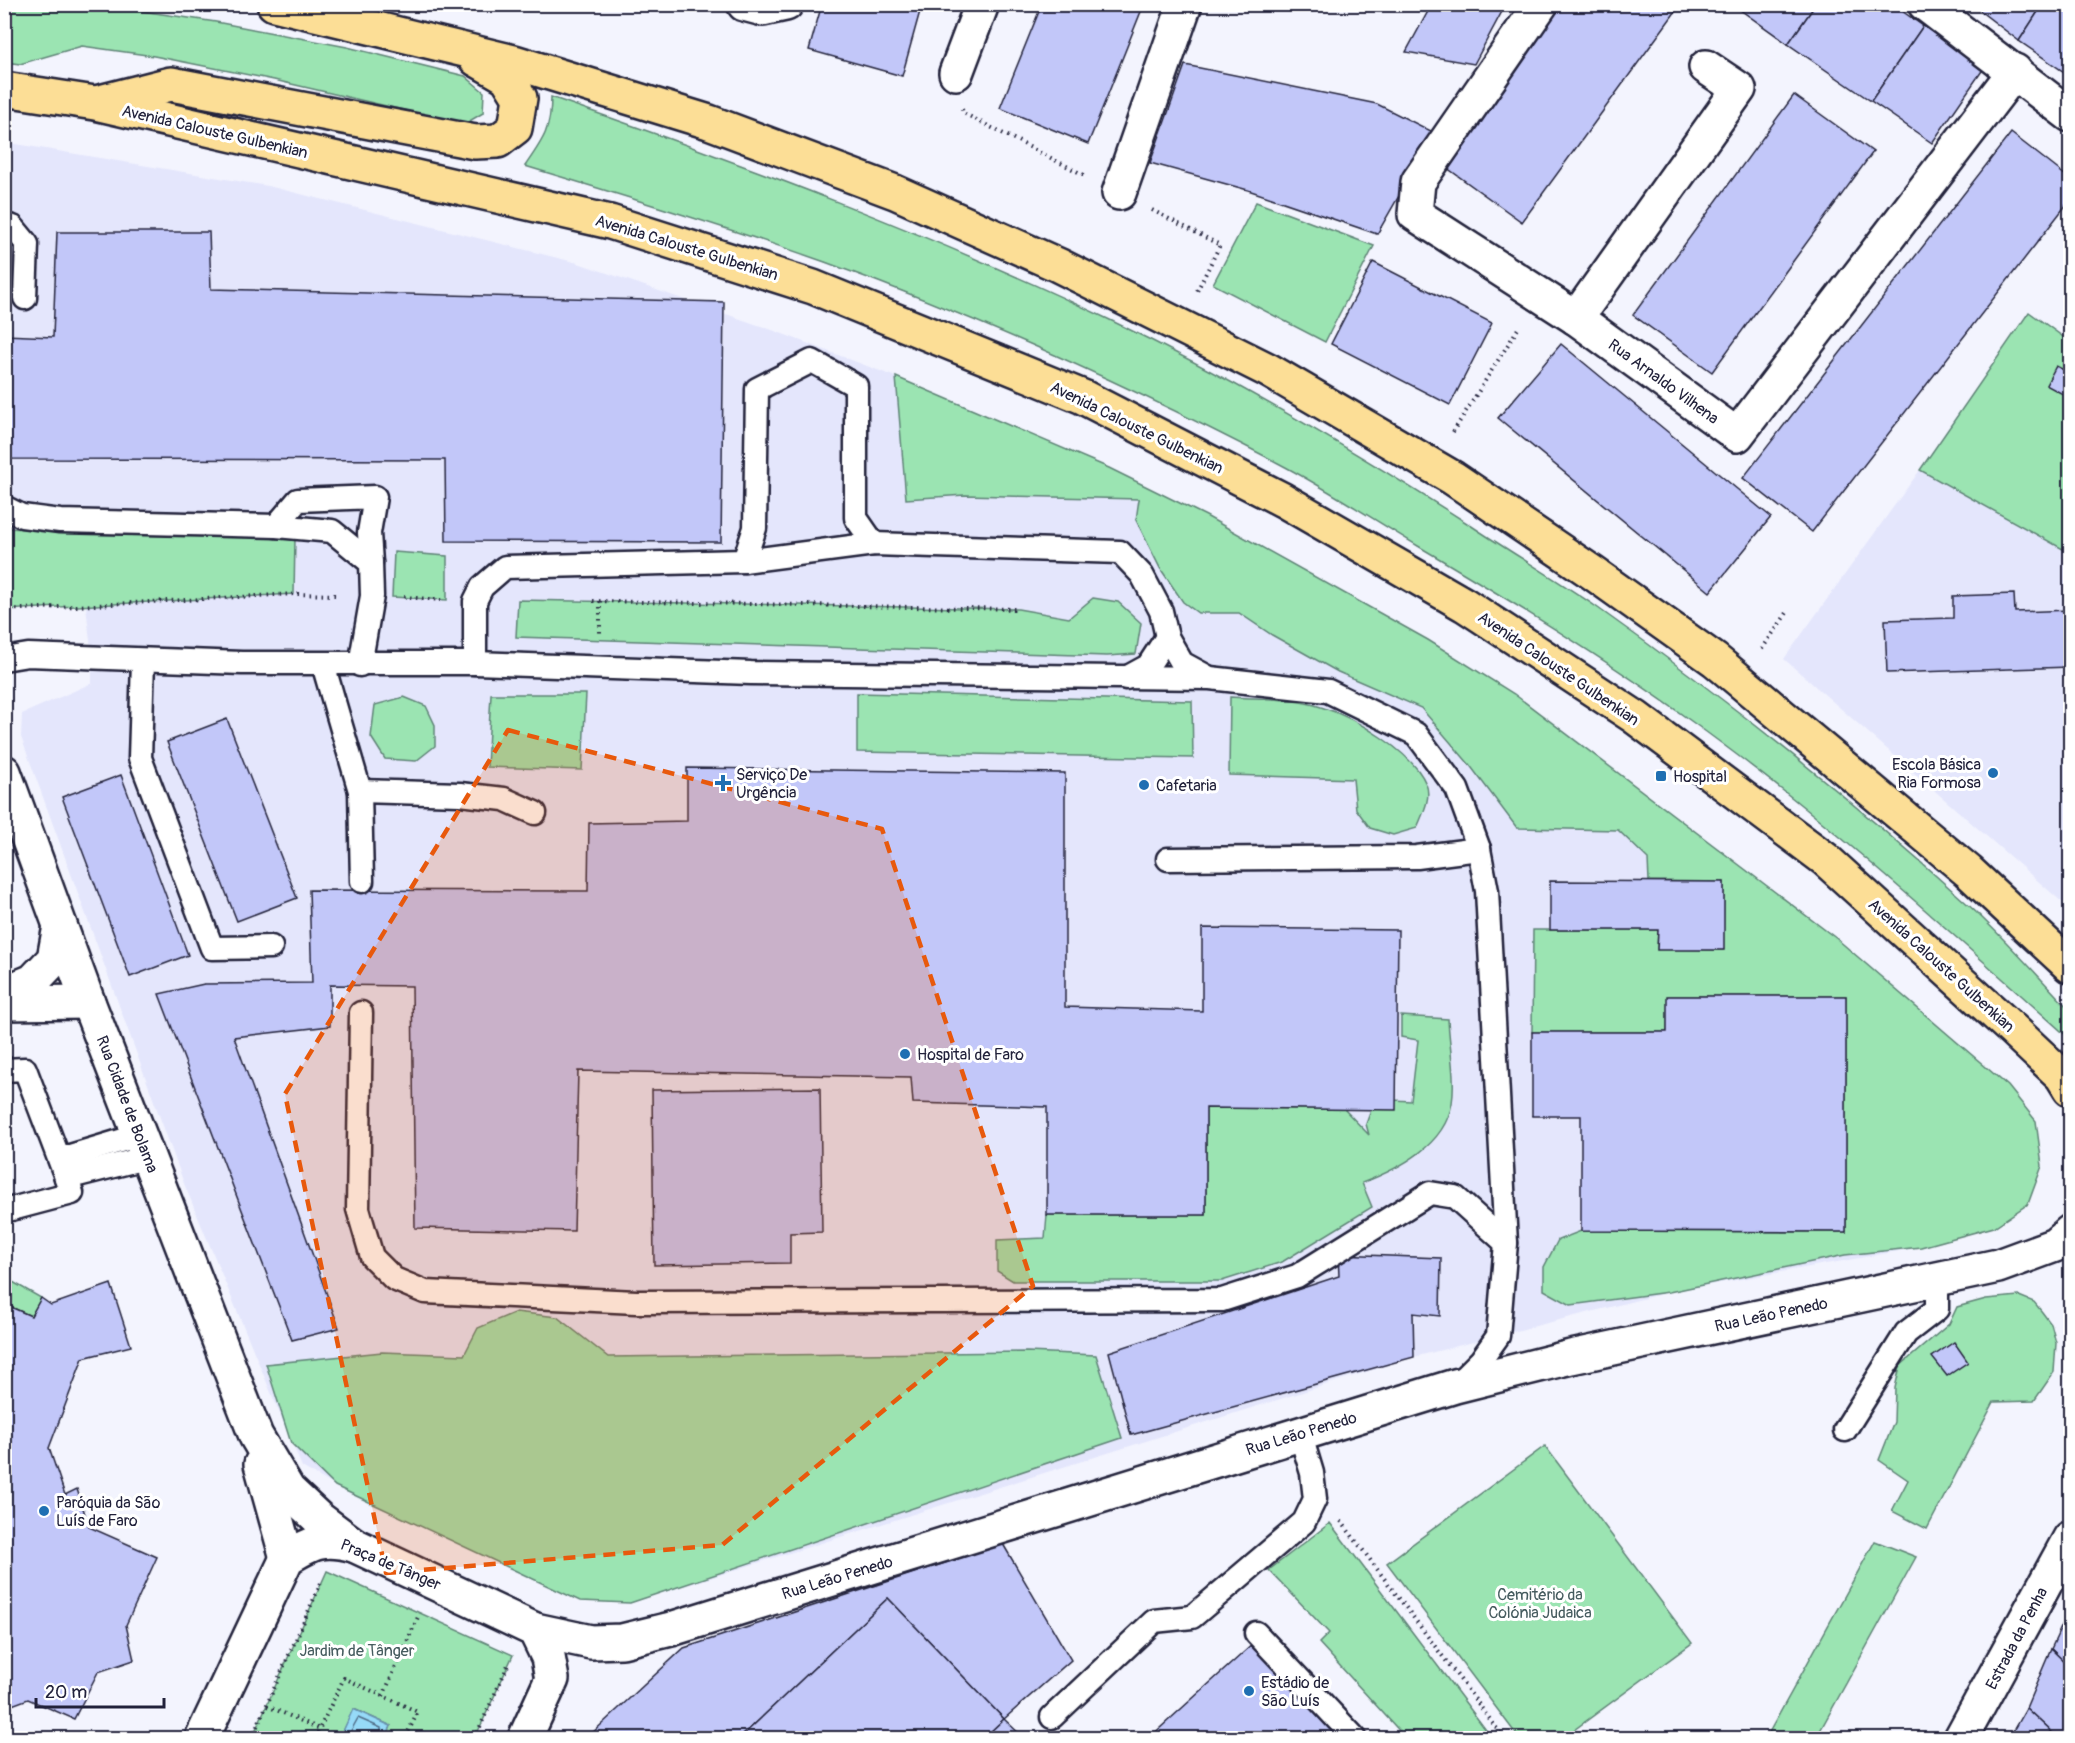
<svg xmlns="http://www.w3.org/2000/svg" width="2075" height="1743" viewBox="0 0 2075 1743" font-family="Pangolin,sans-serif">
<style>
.built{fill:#e4e6fc}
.green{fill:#9be4b2;stroke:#5e8376;stroke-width:1.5}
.water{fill:#96daf8;stroke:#6890ac;stroke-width:1.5}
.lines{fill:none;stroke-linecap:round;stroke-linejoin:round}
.shore{stroke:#506c87;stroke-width:1.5}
.building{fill:#c2c7f9;stroke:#22223b;stroke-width:1.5}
.service-casing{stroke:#22223b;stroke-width:27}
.minor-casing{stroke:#22223b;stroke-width:38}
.tertiary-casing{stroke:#22223b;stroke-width:38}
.primary-casing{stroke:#22223b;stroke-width:38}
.path{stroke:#22223b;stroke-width:4;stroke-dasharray:1.5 4.5;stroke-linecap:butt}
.service{stroke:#fff;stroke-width:22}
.minor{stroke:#fff;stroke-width:33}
.tertiary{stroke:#fff;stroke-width:33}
.primary{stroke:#fcde96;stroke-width:33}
.marked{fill:#e8590c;fill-opacity:0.2;stroke:#e8590c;stroke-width:4.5;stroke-dasharray:12 8;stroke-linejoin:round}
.poi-dot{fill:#1f6fb2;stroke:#fff;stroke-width:2}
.labels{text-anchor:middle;stroke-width:6;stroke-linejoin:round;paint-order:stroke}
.street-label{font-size:16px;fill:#22223b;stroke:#fff}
.poi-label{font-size:16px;fill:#22223b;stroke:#fff;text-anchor:start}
.park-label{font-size:16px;fill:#465c5f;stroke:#fff}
</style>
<rect width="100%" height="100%" fill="#f3f4fe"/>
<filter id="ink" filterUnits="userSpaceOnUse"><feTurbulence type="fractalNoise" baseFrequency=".0167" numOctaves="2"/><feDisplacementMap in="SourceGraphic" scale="12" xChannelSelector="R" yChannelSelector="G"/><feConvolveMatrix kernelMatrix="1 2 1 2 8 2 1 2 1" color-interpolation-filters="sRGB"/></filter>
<g filter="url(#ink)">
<!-- built -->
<g class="built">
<path d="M4,142L268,186L578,263L775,331L909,382L1206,516L1428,640L1514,694L1579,742L2036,1121L2042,1166L2028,1204L1994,1227L1921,1247L1669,1292L1414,1357L630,1603L580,1601L335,1486L302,1467L185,1186L21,737L22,714L92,683V658L86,606L5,610Z"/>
<path d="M1920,470L2070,553V909L1784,659Z"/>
</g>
<!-- green -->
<g class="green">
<path d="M4,5H101L216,22L347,47L465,76L484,92L483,113L468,122L451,121L274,80L154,56L82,46L20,64L5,62Z"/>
<path d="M551,97C741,163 929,233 1110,320C1235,380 1354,450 1470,525C1512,553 1556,579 1598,608C1725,698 1848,796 1963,900C2001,934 2035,973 2070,1010V1039C1947,929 1825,817 1691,721C1603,657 1511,601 1418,546C1371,518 1326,488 1278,463C1132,387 980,318 825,262C726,227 625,196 525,166C543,140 551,130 551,97Z"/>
<path d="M1256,202L1374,246L1325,342L1213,284Z"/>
<path d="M2029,312L2070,342V553L1920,470Z"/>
<path d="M896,377L1109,468L1206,516L1428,640L1514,694L1837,939L2008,1086L2036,1121L2042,1166L2028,1204L1994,1227L1921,1247L1845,1255L1669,1292L1571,1305L1544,1290V1267L1558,1240L1581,1231L1846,1232V996H1668L1667,1032H1532L1533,930H1658L1657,949L1723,950L1724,882L1649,881L1648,859L1618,830L1517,828L1469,764L1421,708L1338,672L1272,635L1239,613H1198L1183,602L1160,568L1136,520L1139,499L965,495L906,499Z"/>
<path d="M5,528L295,539L294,594L5,610Z"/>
<path d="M394,552L447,556V600L392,597Z"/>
<path d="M1093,598L1118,602L1141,623L1136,654L1107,656L516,637L518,600L1018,609L1069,618Z"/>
<path d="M857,693L1192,701L1193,758L857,752Z"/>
<path d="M491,694H586L582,770L487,767Z"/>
<path d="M404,697L426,706L435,725V746L416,761L385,759L371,737L375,705Z"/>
<path d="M1230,697C1259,699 1294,698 1321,707C1354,717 1413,752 1426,784C1432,798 1422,815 1417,828L1393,835L1370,828L1356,809L1353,779L1229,775Z"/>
<path d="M1401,1016L1448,1019C1449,1044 1456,1079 1452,1103C1445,1146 1398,1169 1362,1183L1372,1207L1282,1262L1222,1281H1013L997,1271V1240L1045,1238L1047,1215H1206V1108L1344,1109L1369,1135L1366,1124L1375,1099L1411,1101L1418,1040L1401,1037Z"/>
<path d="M4,1277L41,1298L31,1316L5,1304Z"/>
<path d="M2019,1296L2034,1302L2042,1312L2051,1324L2056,1343L2054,1372L2034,1401L1994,1402L1927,1529L1892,1511L1908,1480L1879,1460L1894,1422L1895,1388L1900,1366L1949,1324L1957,1307L1986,1299Z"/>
<path d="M516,1312L557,1317L608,1357L1027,1352L1096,1355L1122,1438L630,1603L580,1601L335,1486L291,1443L266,1364L382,1352L464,1355L478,1328Z"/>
<path d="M1545,1446L1692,1643L1563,1738H1519L1387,1563Z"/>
<path d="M1330,1523L1492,1738H1406L1319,1643L1329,1633L1269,1570Z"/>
<path d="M1875,1541L1916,1557L1816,1738H1766Z"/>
<path d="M327,1571L513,1655L475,1738H386L391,1726L354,1709L340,1738H252Z"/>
</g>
<!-- water -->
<path class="water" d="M353,1709L391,1726L386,1738H340Z"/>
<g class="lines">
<!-- shore -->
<path class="shore" d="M347,1738L358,1718L381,1728V1738"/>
</g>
<!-- building -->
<g class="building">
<path d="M822,4H922L902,76L809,50Z"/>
<path d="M1042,4H1144L1088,144L1000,108Z"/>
<path d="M1432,4H1506L1474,64L1406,52Z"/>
<path d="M1561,4H1681L1522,222L1443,165Z"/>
<path d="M1732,4H1816L1788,44Z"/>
<path d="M1816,4H1892L1923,26L1871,101L1788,44Z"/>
<path d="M1984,4H2043L2019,41L1980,11Z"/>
<path d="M2043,4H2070V76L2019,41Z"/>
<path d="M1923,26L1984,68L1932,143L1871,101Z"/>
<path d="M1185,65L1377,104L1435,133L1377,234L1248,190L1150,163Z"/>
<path d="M1794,95L1873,152L1712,372L1633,315Z"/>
<path d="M2011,133L2070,179V200L1812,532L1743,478Z"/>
<path d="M57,232H209L211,289L724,302L721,542L446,541L445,460L4,459V335L53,337Z"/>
<path d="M1373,262L1492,323L1450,405L1331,344Z"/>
<path d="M1561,344L1771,517L1710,592L1498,418Z"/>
<path d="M2056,366L2070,373V398L2046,385Z"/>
<path d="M2014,594L2015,612L2070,610V667L1887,673L1885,620L1953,618V596Z"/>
<path d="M227,719L297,898L237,921L167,742Z"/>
<path d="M687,768L1065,773V1007L1202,1011V928L1398,930L1396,1110L1206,1108V1215H1047V1107L913,1103L911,1077L578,1071L574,1231L415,1228L412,986L330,985V1026L234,1037L339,1328L292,1340L159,994L204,984L312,983L309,890L588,891L589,823L687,821Z"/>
<path d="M121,775L188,955L130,977L62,797Z"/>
<path d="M1550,881L1724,882V950H1657L1658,930H1550Z"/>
<path d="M1667,996H1846V1232L1581,1231V1116H1532V1032H1667Z"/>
<path d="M820,1088L822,1232L790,1233V1263L654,1265L652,1090Z"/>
<path d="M1338,1254L1441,1258L1440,1316L1413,1313L1414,1357L1131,1435L1109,1352L1339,1276Z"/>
<path d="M111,1284L131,1346L83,1358L49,1448L65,1495L77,1489L89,1527L157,1557L126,1625L134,1660L98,1672L74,1719L28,1699L4,1708V1304L31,1316L41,1298L51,1305Z"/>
<path d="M1954,1342L1968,1362L1947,1376L1932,1357Z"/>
<path d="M1003,1544L1071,1660L1004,1719L888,1598L740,1738H592L590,1735L684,1648Z"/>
<path d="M888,1598L1004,1719L984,1738H740Z"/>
<path d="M2070,1608V1667L2051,1649Z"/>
<path d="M1254,1643L1341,1738H1149Z"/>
<path d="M2051,1649L2070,1667V1738H2058L2026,1708Z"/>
<path d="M2026,1708L2058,1738H2009Z"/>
<path d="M1004,1719L1024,1738H984Z"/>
</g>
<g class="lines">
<!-- service casing -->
<g class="service-casing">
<g id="service">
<path d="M4,225L13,227L27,244L25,298"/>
<path d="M4,507L22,516L60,521L276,526L332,531L371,563L372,596L360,665"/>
<path d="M276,526L298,500L375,497L369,533L371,563"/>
<path d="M744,561L755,528L757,389L812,361L856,386V518L874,544"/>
<path d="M4,659L28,655L242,663H475L751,673L1210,678L1328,691L1416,734L1457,789L1479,849L1487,891L1506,1243L1498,1336L1481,1360L1457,1384"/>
<path d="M143,661L140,758L212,948L271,947"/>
<path d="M475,663V601L482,587L505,567L744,561L874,544L1120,552L1142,575L1161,611L1167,637L1182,663L1206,676"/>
<path d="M323,664L360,791L362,881"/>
<path d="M1126,678L1148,666L1167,637"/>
<path d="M360,791L460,794L504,799L535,813"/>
<path d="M1168,859L1417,857L1479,849"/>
<path d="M361,1013L358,1209L372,1257L394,1279L425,1292L636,1302L1222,1300L1297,1276L1430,1193L1455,1197L1506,1243"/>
<path d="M4,1070L25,1069L72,1193L4,1211"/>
<path d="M60,1159L140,1135"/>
<path d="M66,1178L149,1157"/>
<path d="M1845,1430L1906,1333L1937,1309V1278"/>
<path d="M1256,1633L1355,1738"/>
<path d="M1052,1717L1154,1621L1192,1617L1304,1522L1315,1499L1312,1473L1300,1433"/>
</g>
</g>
<!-- minor casing -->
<g class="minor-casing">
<g id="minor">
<path d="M744,4L763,9L786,4"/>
<path d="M1541,4L1418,182L1415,214L1576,318L1737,435L2015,71"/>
<path d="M1925,4L2070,115"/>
<path d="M956,73L982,4"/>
<path d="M1119,193L1185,4"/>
<path d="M1576,318L1739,89L1706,67"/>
<path d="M4,772L88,1002L256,1436L288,1490L318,1518L354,1545"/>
<path d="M4,993L33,981L54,959L60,926"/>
<path d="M4,1003L88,1002"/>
<path d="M261,1464L287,1558"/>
<path d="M535,1630L591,1642L622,1641L671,1629L1455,1386L1571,1357L1998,1266L2055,1245L2070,1232"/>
<path d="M202,1738L287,1558C313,1542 323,1537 354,1545L535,1630L548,1657L552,1679L525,1738"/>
</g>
</g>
<!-- tertiary casing -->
<g class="tertiary-casing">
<path id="tertiary" d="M1961,1738L2070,1538"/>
</g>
<!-- primary casing -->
<g class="primary-casing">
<g id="primary">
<path d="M274,4L514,62L709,122L895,192L1058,265L1268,370L1453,478L1593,573L1715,660L1968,871L2070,966"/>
<path d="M4,89L95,103L610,222L813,287L1083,397L1283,500L1465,605L1635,717L1825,859L2012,1029L2062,1076L2070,1089"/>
<path d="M100,102L171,84L475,142L498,141L515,128L520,98L507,77L476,59"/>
</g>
</g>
<!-- path -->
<g class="path">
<path d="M962,109L963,113L1084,175"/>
<path d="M1152,210L1220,245L1196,293"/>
<path d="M1453,432L1519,327"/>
<path d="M404,597L441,600"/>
<path d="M593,601L1018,609"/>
<path d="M600,601V634"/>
<path d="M4,610L294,594L339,595"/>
<path d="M1762,649L1789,610"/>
<path d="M1341,1521L1504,1738"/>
<path d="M383,1696L418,1617"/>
<path d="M267,1706L320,1729"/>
<path d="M252,1738L321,1583"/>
<path d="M315,1738L344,1678L418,1712L405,1738"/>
<path d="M475,1738L508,1665"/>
</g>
<!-- service -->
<use href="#service" class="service"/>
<!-- minor -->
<use href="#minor" class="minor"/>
<!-- tertiary -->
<use href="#tertiary" class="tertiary"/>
<!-- primary -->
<use href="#primary" class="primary"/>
</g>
</g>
<!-- marked area -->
<path class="marked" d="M508,730L882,829L1033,1286L722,1545L386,1573L285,1094Z"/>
<!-- markers -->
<g class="poi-dot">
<circle cx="1993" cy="773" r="6"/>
<rect x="1655" y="770" width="12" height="12" rx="3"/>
<path d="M720 774h6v6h6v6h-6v6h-6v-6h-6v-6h6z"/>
<circle cx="1144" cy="785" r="6"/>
<circle cx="905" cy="1054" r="6"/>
<circle cx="44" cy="1511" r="6"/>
<circle cx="1249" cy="1691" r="6"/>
</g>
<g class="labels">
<!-- street labels -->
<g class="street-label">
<text transform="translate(215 131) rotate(13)" y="6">Avenida Calouste Gulbenkian</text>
<text transform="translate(687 247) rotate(17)" y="6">Avenida Calouste Gulbenkian</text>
<text transform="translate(1664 381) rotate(36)" y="6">Rua Arnaldo Vilhena</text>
<text transform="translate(1137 427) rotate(26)" y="6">Avenida Calouste Gulbenkian</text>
<text transform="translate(1559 668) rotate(34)" y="6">Avenida Calouste Gulbenkian</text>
<text transform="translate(1942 965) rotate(42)" y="6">Avenida Calouste Gulbenkian</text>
<text transform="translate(128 1104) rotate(69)" y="6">Rua Cidade de Bolama</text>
<text transform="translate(1771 1314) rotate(-12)" y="6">Rua Leão Penedo</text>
<text transform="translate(1301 1433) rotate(-17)" y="6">Rua Leão Penedo</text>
<text transform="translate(391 1564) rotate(23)" y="6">Praça de Tânger</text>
<text transform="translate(837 1577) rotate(-17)" y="6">Rua Leão Penedo</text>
<text transform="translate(2016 1638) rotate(-62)" y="6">Estrada da Penha</text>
</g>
<!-- poi labels -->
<g class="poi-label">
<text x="1981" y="770" text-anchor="end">Escola Básica<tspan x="1981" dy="18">Ria Formosa</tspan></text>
<text x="736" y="780">Serviço De<tspan x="736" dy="18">Urgência</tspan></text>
<text x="1673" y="782">Hospital</text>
<text x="1156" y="791">Cafetaria</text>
<text x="917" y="1060">Hospital de Faro</text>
<text x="56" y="1508">Paróquia da São<tspan x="56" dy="18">Luís de Faro</tspan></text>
<text x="1261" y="1688">Estádio de<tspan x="1261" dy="18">São Luís</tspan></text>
</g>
<!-- park labels -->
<g class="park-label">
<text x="1540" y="1600">Cemitério da<tspan x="1540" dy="18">Colónia Judaica</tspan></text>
<text x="357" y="1656">Jardim de Tânger</text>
</g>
</g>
<!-- margin -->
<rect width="2075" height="1743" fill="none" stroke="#fff" stroke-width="24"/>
<rect x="12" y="12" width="2051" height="1719" fill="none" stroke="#22223b" stroke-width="2" filter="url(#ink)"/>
<!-- scale -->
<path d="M36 1698v9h128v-9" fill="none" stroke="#22223b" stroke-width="3"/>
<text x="45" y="1698" font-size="18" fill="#22223b" stroke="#ffffff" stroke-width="4.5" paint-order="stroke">20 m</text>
</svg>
